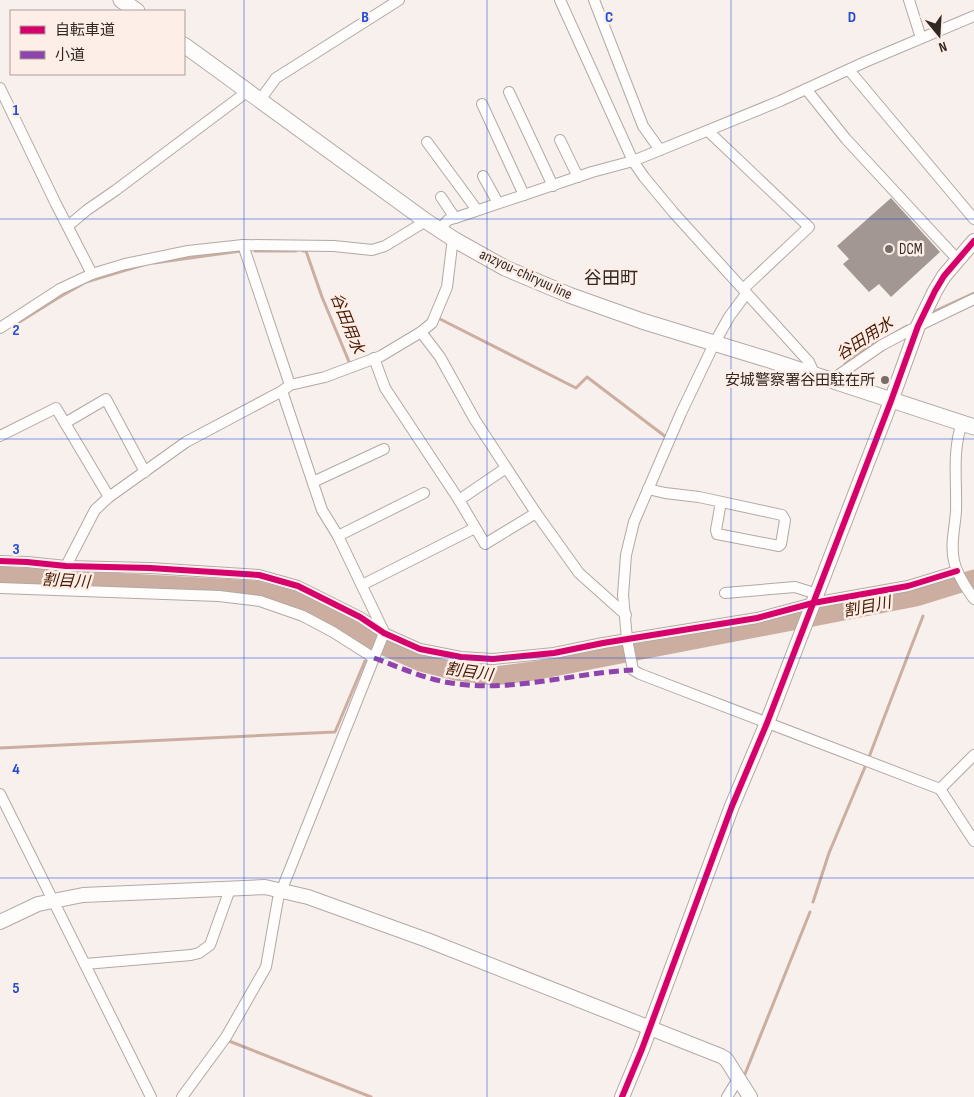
<svg xmlns="http://www.w3.org/2000/svg" width="974" height="1097" viewBox="0 0 974 1097" font-family="'Sofia Sans Condensed','Noto Sans JP',sans-serif">
<style>
.lines{fill:none;stroke-linecap:round;stroke-linejoin:round}
.stream{stroke:#ccaea1;stroke-width:3}
.river{stroke:#ccaea1;stroke-width:19}
.building{fill:#a29792}
.minor-casing{stroke:#b1a9a5;stroke-width:12}
.tertiary-casing{stroke:#b1a9a5;stroke-width:16}
.secondary-casing{stroke:#b1a9a5;stroke-width:17}
.minor{stroke:#fefdfc;stroke-width:10}
.tertiary{stroke:#fefdfc;stroke-width:14}
.secondary{stroke:#fefdfc;stroke-width:15}
.quiet{stroke:#8e44ad;stroke-width:5;stroke-dasharray:10 5;stroke-linecap:butt}
.cycleway-casing{stroke:#fdeee7;stroke-width:9}
.cycleway{stroke:#d6006c;stroke-width:6}
.grid{fill:none;stroke:#1d4ed8;stroke-width:1;stroke-opacity:0.55}
.poi-dot{fill:#776e6a;stroke:#fdeee7;stroke-width:2}
.labels{text-anchor:middle;stroke-width:5;stroke-linejoin:round;paint-order:stroke}
.poi-label{font-size:15px;fill:#312824;stroke:#fdeee7;text-anchor:start}
.street-label{font-size:15px;fill:#312824;stroke:#fdeee7}
.water-label{font-size:16px;font-style:italic;fill:#491800;stroke:#fdeee7}
.quarter-label{font-size:18px;fill:#312824;stroke:#fdeee7}
.grid-label{font-size:16px;text-anchor:middle;font-weight:bold;fill:#1d4ed8;stroke:#fdeee7;stroke-width:5;stroke-linejoin:round;paint-order:stroke}
</style>
<rect width="100%" height="100%" fill="#f8f0ec"/>
<g class="lines">
<!-- stream -->
<g class="stream">
<path d="M255,251H296"/>
<path d="M303,251H306L322,297L350,364"/>
<path d="M154,263L241,251"/>
<path d="M935,311L974,293"/>
<path d="M438,318L576,388L587,377L666,437"/>
<path d="M13,326L58,298L86,282L143,265"/>
<path d="M891,335L907,326"/>
<path d="M845,364L867,348L879,341"/>
<path d="M916,597L919,603"/>
<path d="M372,645L373,641"/>
<path d="M0,748L335,732L365,661"/>
<path d="M869,757L923,616"/>
<path d="M813,902L829,853L865,767"/>
<path d="M229,1041L371,1097"/>
<path d="M745,1074L810,912"/>
</g>
<!-- river -->
<path class="river" d="M0,576L255,590L299,602L373,641L421,662L456,671L495,676L533,671L916,597L974,579"/>
</g>
<!-- building -->
<path class="building" d="M891,198L940,252L891,297L879,284L869,292L843,264L849,259L837,246Z"/>
<g class="lines">
<!-- minor casing -->
<g class="minor-casing">
<g id="minor">
<path d="M560,0L633,161L644,177L673,212L809,362L815,375"/>
<path d="M594,0L643,126L660,150"/>
<path d="M909,0L921,38"/>
<path d="M849,70L974,219"/>
<path d="M0,88L56,204L92,274"/>
<path d="M806,89L846,139L958,260"/>
<path d="M509,92L553,186"/>
<path d="M260,100L276,78L399,0"/>
<path d="M482,104L524,195"/>
<path d="M708,131L809,227L743,289"/>
<path d="M560,140L578,177"/>
<path d="M427,142L477,210"/>
<path d="M483,176L498,203"/>
<path d="M441,197L455,218"/>
<path d="M68,226L87,210L116,190L248,91"/>
<path d="M440,229L448,220L455,218L592,172L633,161L780,101L865,62L974,16"/>
<path d="M243,245L290,385"/>
<path d="M746,294L729,317L714,344L681,413L634,522L626,555L623,595L627,639L633,670L640,674L940,789L974,841"/>
<path d="M0,328L60,289L92,274L125,264L188,251L243,245L334,246L372,250L385,246L426,221"/>
<path d="M421,332L440,357L475,420L536,513L579,573L626,615"/>
<path d="M374,358L385,388L459,500L485,544L536,513"/>
<path d="M836,382L840,374L882,345L918,326L974,299"/>
<path d="M282,391L322,510L338,536L384,632"/>
<path d="M65,423L106,399L145,472"/>
<path d="M962,423C952,451 957,481 956,511C955,528 950,544 954,561C957,575 966,588 974,599"/>
<path d="M0,436L56,408L109,497"/>
<path d="M313,482L384,449"/>
<path d="M648,489L665,493L699,497L782,515L785,520L781,544L779,546L717,534L716,530L721,502"/>
<path d="M459,500L506,468"/>
<path d="M338,536L424,493"/>
<path d="M0,561L27,562L66,566L150,568L259,575L298,586L360,617L384,633L420,649L461,657L493,659L554,653L603,643L757,618L813,603L908,586L957,571"/>
<path d="M66,566L95,510L109,497L186,442L282,391L290,385L325,377L381,356L421,332L432,323L447,287L452,246L455,240"/>
<path d="M362,585L475,528"/>
<path d="M0,588L219,596L260,601L303,616L333,632L374,658"/>
<path d="M725,593L795,587L817,594"/>
<path d="M940,789L974,755"/>
<path d="M0,794L151,1097"/>
<path d="M85,964L191,955L199,953L210,945L230,889"/>
<path d="M182,1097L226,1037L266,967L278,899L384,633"/>
<path d="M727,1097L738,1079"/>
</g>
</g>
<!-- tertiary casing -->
<g class="tertiary-casing">
<g id="tertiary">
<path d="M0,922L38,904L83,895L265,887L308,897L427,940L721,1056L726,1059L750,1097"/>
<path d="M622,1097L642,1049L732,806L767,723L891,401L918,326L935,291L944,276L974,241"/>
</g>
</g>
<!-- secondary casing -->
<g class="secondary-casing">
<g id="secondary">
<path d="M121,0L137,11"/>
<path d="M184,45L426,221L455,240L505,268L569,295L642,321L763,358L974,427"/>
</g>
</g>
<!-- minor -->
<use href="#minor" class="minor"/>
<!-- tertiary -->
<use href="#tertiary" class="tertiary"/>
<!-- secondary -->
<use href="#secondary" class="secondary"/>
<!-- quiet -->
<path class="quiet" d="M374,658C399,667 425,679 451,683C512,693 572,673 633,670"/>
<!-- cycleway casing -->
<g class="cycleway-casing">
<g id="cycleway">
<path d="M0,561L27,562L66,566L150,568L259,575L298,586L360,617L384,633L420,649L461,657L493,659L554,653L603,643L757,618L813,603L908,586L957,571"/>
<path d="M622,1097L642,1049L732,806L767,723L891,401L918,326L935,291L944,276L974,241"/>
</g>
</g>
<!-- cycleway -->
<use href="#cycleway" class="cycleway"/>
</g>
<!-- grid -->
<path class="grid" d="M244,0V1097M487,0V1097M731,0V1097M0,219H974M0,439H974M0,658H974M0,878H974"/>
<!-- markers -->
<g class="poi-dot">
<circle cx="889" cy="249" r="5"/>
<circle cx="885" cy="380" r="5"/>
</g>
<g class="labels">
<!-- poi labels -->
<g class="poi-label">
<text x="899" y="254">DCM</text>
<text x="875" y="385" text-anchor="end">安城警察署谷田駐在所</text>
</g>
<!-- street labels -->
<g class="street-label">
<text transform="translate(526 274) rotate(25)" y="5">anzyou-chiryuu line</text>
</g>
<!-- water labels -->
<g class="water-label">
<text transform="translate(348 323) rotate(68)" y="6">谷田用水</text>
<text transform="translate(864 338) rotate(-33)" y="6">谷田用水</text>
<text transform="translate(66 580) rotate(3)" y="6">割目川</text>
<text transform="translate(867 606) rotate(-11)" y="6">割目川</text>
<text transform="translate(469 671) rotate(8)" y="6">割目川</text>
</g>
<!-- quarter labels -->
<g class="quarter-label">
<text x="611" y="284">谷田町</text>
</g>
</g>
<g class="grid-label">
<text x="365" y="22">B</text>
<text x="609" y="22">C</text>
<text x="852" y="22">D</text>
<text x="16" y="115">1</text>
<text x="16" y="335">2</text>
<text x="16" y="554">3</text>
<text x="16" y="774">4</text>
<text x="16" y="993">5</text>
</g>
<!-- legend -->
<rect x="10" y="10" width="175" height="65" fill="#fdeee7" stroke="#ab9f99"/>
<rect x="20" y="26" width="25" height="8" fill="#d6006c" stroke="#ab9f99"/>
<text x="55" y="35" font-size="15" fill="#312824">自転車道</text>
<rect x="20" y="51" width="25" height="8" fill="#8e44ad" stroke="#ab9f99"/>
<text x="55" y="60" font-size="15" fill="#312824">小道</text>
<!-- north arrow -->
<g transform="translate(939 35) rotate(162)" stroke="#fdeee7" stroke-width="4" paint-order="stroke">
<path d="M0-4L9 19L0 12L-9 19Z" fill="#312824"/>
<text y="-8" font-size="14" font-weight="bold" text-anchor="middle" fill="#312824">N</text>
</g>
</svg>
